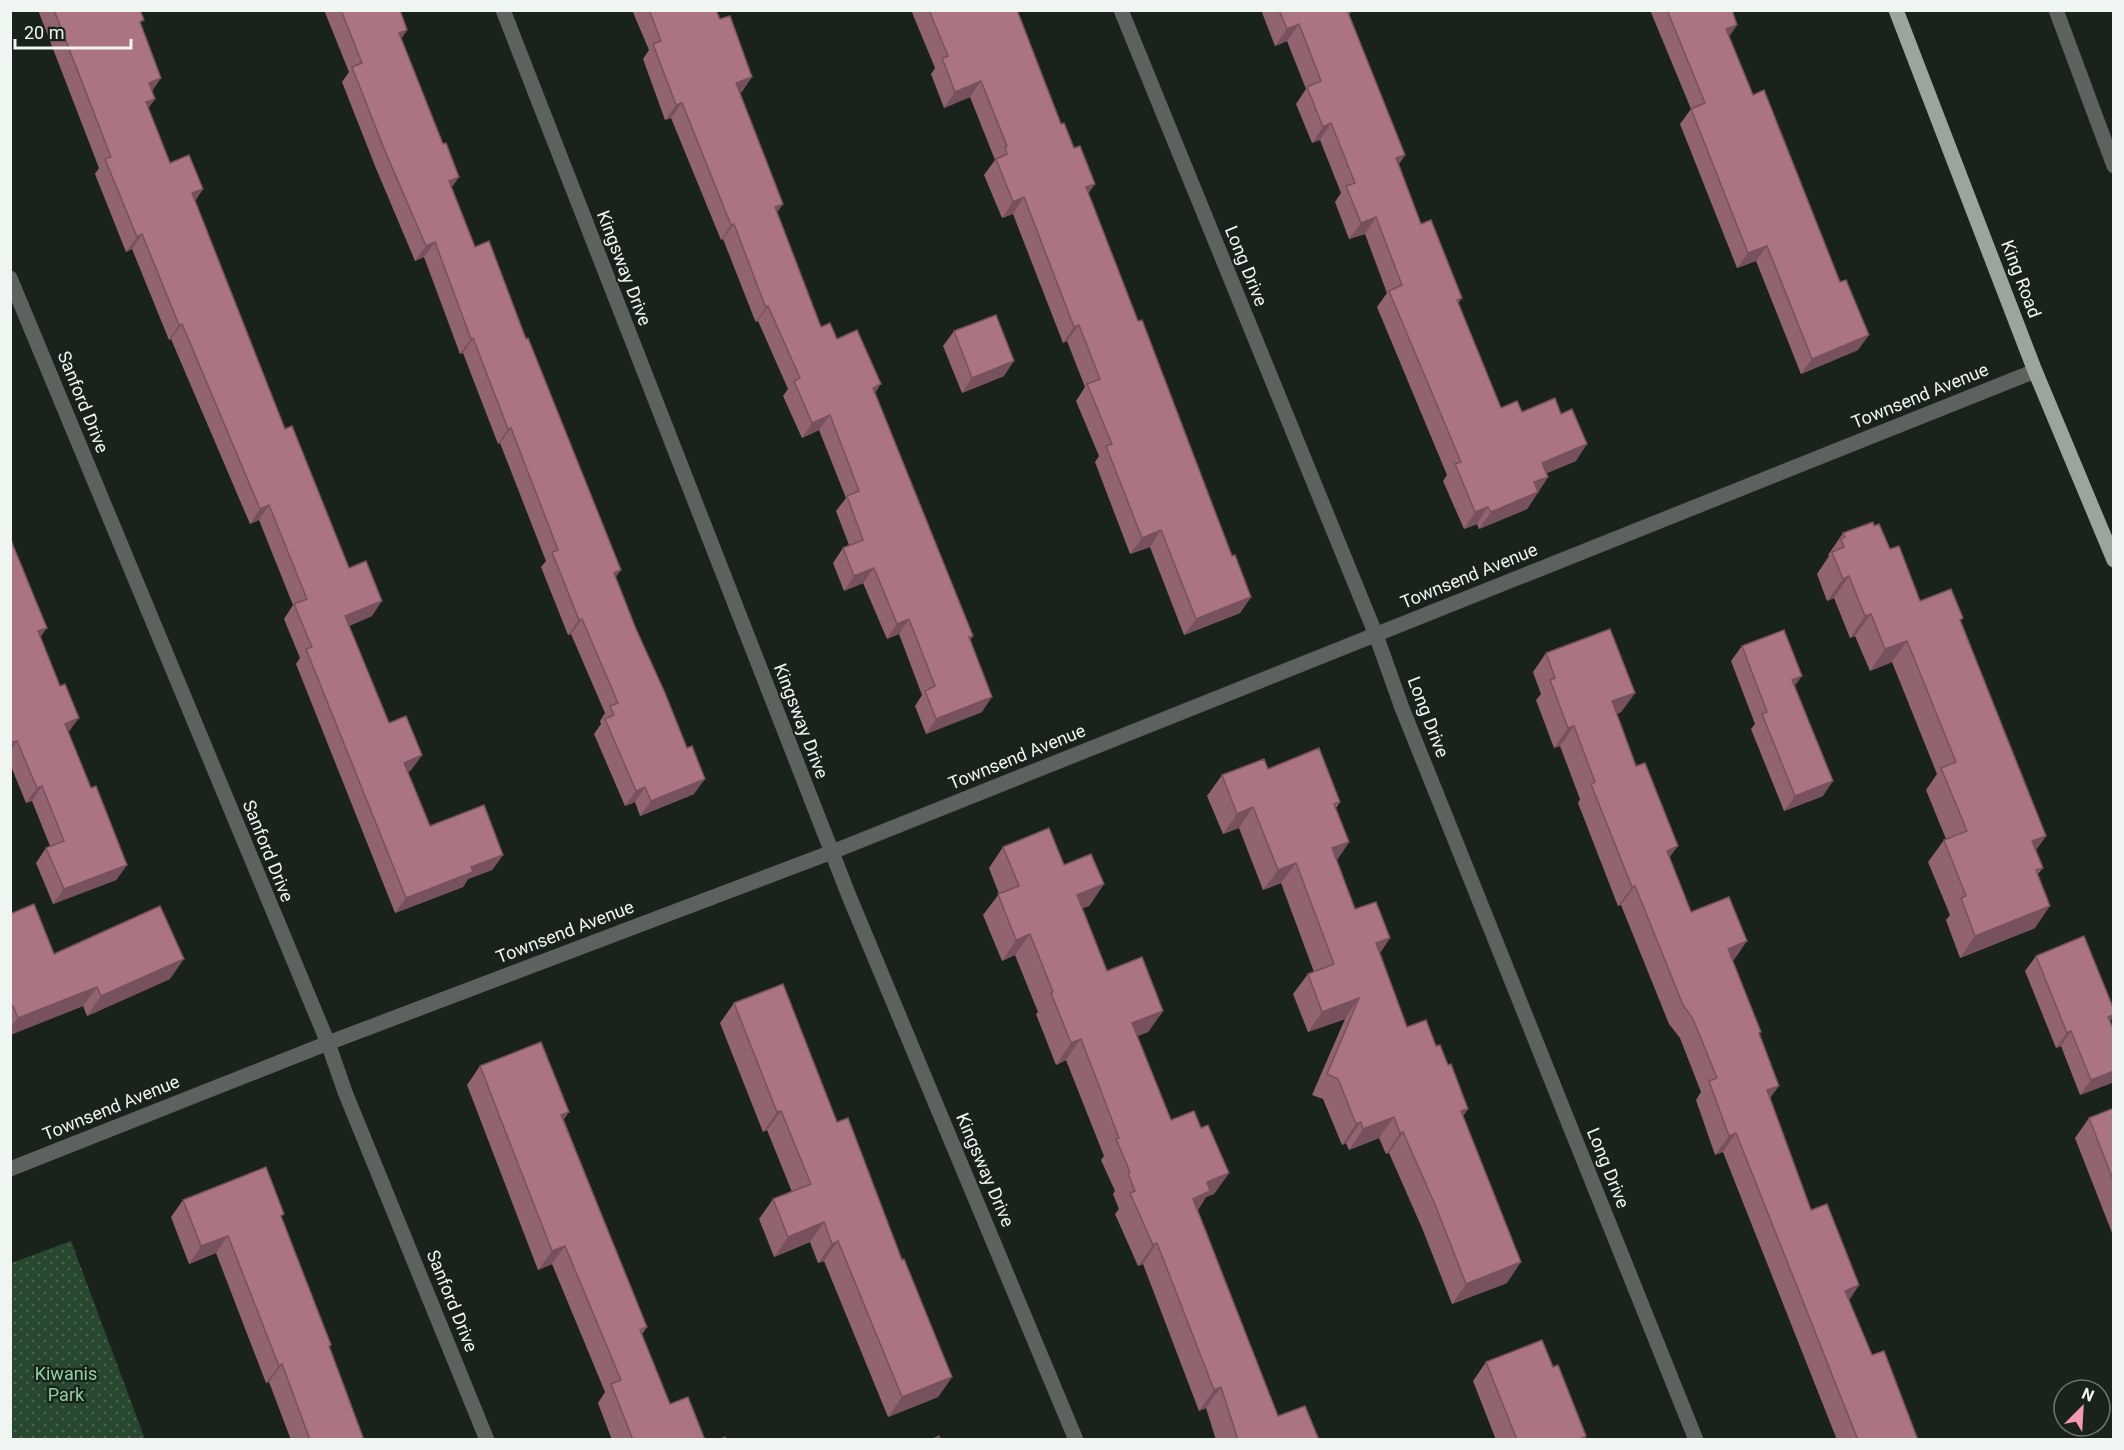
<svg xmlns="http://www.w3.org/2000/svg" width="2124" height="1450" viewBox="0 0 2124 1450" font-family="Roboto,sans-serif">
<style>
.park{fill:url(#park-dots)}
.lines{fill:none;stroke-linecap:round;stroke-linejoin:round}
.minor{stroke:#5d625e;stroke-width:15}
.major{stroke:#9ba59d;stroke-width:15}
.wall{fill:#926470}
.shaded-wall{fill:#77515b}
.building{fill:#aa7482;stroke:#77515b;stroke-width:1.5}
.labels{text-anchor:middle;stroke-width:4.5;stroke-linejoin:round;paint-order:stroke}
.street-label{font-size:18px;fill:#eff5f0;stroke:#19221b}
.park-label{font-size:18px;fill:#8ed19d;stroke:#19221b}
</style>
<defs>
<pattern id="park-dots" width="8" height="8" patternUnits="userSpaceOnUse" patternTransform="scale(1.5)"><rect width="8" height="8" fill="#28472f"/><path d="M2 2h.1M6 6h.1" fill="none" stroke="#48624d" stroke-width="1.8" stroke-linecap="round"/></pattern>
</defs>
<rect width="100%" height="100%" fill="#19221b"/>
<!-- park -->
<path class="park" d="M71,1241L145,1439H11V1263Z"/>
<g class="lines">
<!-- minor -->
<g class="minor">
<path d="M503,10L849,896L1076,1440"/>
<path d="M1121,10L1376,635L1402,708L1696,1440"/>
<path d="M2056,10L2114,166"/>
<path d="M10,278L328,1043L345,1092L487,1440"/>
<path d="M10,1169L328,1043L832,852L2035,371"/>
</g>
<!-- major -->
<path class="major" d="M1896,10L2035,371L2114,560"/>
</g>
<!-- wall -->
<g class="wall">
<path d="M38,10H140L141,25L152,91L155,99L148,108L170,163L203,189L195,201L285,429L349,568L372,616L349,626L389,723L422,755L411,770L408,772L430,826L503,855L492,870L468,879L463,887L395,913L296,664L300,658L284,619L293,605L259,520L250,524L171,339L169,340L132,249L126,252L95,174L99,168Z"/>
<path d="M324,10H400L407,30L401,39L443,144L459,177L451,188L475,247L616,577L694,794L640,816L635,802L625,806L594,734L601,724L600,721L605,713L571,634L568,635L541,567L546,561L500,443L498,444L463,353L460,354L424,257L415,261L375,166L342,82L349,72Z"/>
<path d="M632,10H716L742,92L740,93L777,213L821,327L837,339L875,393L973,636L970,640L982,712L926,734L915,706L922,695L899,634L887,639L863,583L844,591L833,563L843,548L849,545L836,511L846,498L819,430L802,438L783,396L788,389L758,321L756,322L754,318L723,239L721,240L671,118L665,120L643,59L649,50Z"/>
<path d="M911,10H1017L1138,321L1232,556L1251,597L1240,613L1184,635L1150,547L1130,554L1095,462L1099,456L1076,401L1085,387L1067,341L1063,343L1013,214L1002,218L984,175L995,160L970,97L944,108L931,74L935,68Z"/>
<path d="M1261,10H1352L1349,15L1405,155L1399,164L1421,224L1462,298L1458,303L1501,408L1522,412L1576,461L1546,473L1548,477L1527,509L1479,529L1477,524L1464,529L1443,481L1447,475L1377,307L1387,293L1365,234L1349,239L1335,202L1341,193L1320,140L1312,143L1296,104L1306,89L1287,41L1275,46Z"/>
<path d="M1650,10H1732L1729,37L1858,350L1801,374L1756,261L1737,268L1680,124L1691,109Z"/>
<path d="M954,331L1004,376L962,393L943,346Z"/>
<path d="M1874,526L1890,549L1920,601L1961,621L2046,836L2036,850L2043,868L2038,874L2035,928L1960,958L1946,920L1950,915L1928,862L1944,840L1946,839L1926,790L1937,774L1892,662L1870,671L1855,636L1850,638L1834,598L1827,601L1817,574L1829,556L1828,555L1843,533Z"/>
<path d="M10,538L68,733L91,788L127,865L116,880L53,904L36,863L46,848L50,846L32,801L26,803L10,764Z"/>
<path d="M1742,646L1795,686L1823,796L1784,811L1751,729L1755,724L1731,661Z"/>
<path d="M1546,653L1635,693L1621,712L1617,714L1669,858L1691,912L1734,960L1732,961L1760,1034L1770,1098L1811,1210L1859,1285L1849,1300L1872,1355L1918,1440H1837L1723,1152L1715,1155L1696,1100L1701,1092L1680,1038L1669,1024L1621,905L1618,906L1578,803L1580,799L1560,746L1554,748L1536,700L1541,694L1533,672Z"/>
<path d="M1268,769L1340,802L1336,808L1349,842L1337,860L1355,909L1390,938L1380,953L1407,1027L1436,1046L1448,1065L1468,1109L1463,1116L1507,1283L1452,1304L1422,1228L1389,1153L1386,1154L1379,1138L1349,1150L1346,1143L1342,1145L1323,1099L1312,1095L1345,1019L1308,1032L1293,994L1308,974L1314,972L1281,883L1263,890L1239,828L1223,834L1207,796L1222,775Z"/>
<path d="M1003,847L1064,865L1104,884L1089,906L1082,908L1107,971L1163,1011L1148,1032L1137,1036L1171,1120L1201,1128L1229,1173L1214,1194L1206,1197L1198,1210L1278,1416L1319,1440H1216L1206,1408L1199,1411L1143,1264L1138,1266L1115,1214L1119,1209L1113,1194L1115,1191L1101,1160L1104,1156L1066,1060L1056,1065L1036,1014L1038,1012L1015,955L1002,961L983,915L999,894L989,868Z"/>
<path d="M10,914L54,954L170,979L87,1016L83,1006L10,1035Z"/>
<path d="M2036,956L2110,1021L2114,1082L2080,1095L2061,1046L2056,1048L2025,971Z"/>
<path d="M734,1003L837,1122L902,1260L952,1377L938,1397L888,1417L824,1261L818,1263L810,1242L774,1257L759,1219L773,1199L792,1192L767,1130L763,1132L720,1023Z"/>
<path d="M480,1066L564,1120L647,1327L642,1334L670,1404L705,1440H612L598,1403L605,1392L552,1264L538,1270L467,1085Z"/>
<path d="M2114,1108V1238L2075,1138L2089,1118Z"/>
<path d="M183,1200L281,1218L364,1440H291L269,1382L266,1383L216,1253L189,1264L171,1217Z"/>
<path d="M1486,1362L1586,1436L1584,1440H1496L1473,1381Z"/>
</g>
<!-- shaded-wall -->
<g class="shaded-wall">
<path d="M1299,24L1287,41L1275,46L1287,29Z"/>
<path d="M1737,25L1727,40L1726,29Z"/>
<path d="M407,30L397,45L399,33Z"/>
<path d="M752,77L742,92L725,98L736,83Z"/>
<path d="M161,78L151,93L149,83Z"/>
<path d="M981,81L970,97L944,108L955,92Z"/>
<path d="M155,99L144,114L146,102Z"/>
<path d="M682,103L671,118L665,120L676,105Z"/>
<path d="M1331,123L1320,140L1312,143L1323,127Z"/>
<path d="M1405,155L1393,172L1396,158Z"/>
<path d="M459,177L448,192L449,181Z"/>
<path d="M1095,184L1084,200L1086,187Z"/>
<path d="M203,189L192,204V193Z"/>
<path d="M1024,197L1013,214L1002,218L1013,202Z"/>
<path d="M783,204L773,219L775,207Z"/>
<path d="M1376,217L1365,234L1349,239L1361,223Z"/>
<path d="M734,224L723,239L721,240L731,225Z"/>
<path d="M142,234L132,249L126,252L137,237Z"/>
<path d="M435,242L424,257L415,261L426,246Z"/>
<path d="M1767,246L1756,261L1737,268L1748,253Z"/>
<path d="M768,306L758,321L756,322L766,307Z"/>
<path d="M182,324L171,339L169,340L179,325Z"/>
<path d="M1079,325L1067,341L1063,343L1074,327Z"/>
<path d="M1869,335L1858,350L1801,374L1812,359Z"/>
<path d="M473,338L463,353L460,354L471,339Z"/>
<path d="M1014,361L1004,376L962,393L972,378Z"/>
<path d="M881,384L871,399L873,388Z"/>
<path d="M830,415L819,430L802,438L812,423Z"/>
<path d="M511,428L500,443L498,444L508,429Z"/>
<path d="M1587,444L1576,461L1531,480L1542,463Z"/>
<path d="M1548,477L1527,509L1479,529L1491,512L1534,482Z"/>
<path d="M269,505L259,520L250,524L260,509Z"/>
<path d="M1488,507L1477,524L1464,529L1475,512Z"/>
<path d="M1161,530L1150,547L1130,554L1142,538Z"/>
<path d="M874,568L863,583L844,591L854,576Z"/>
<path d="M621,570L610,585L614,573Z"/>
<path d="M1849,576L1834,598L1827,601L1843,579Z"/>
<path d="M1251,597L1240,613L1184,635L1196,619Z"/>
<path d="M382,601L372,616L334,631L345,616Z"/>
<path d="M1871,614L1855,636L1850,638L1865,616Z"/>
<path d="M582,619L571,634L568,635L579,620Z"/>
<path d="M909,619L899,634L887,639L897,624Z"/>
<path d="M47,628L36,643L38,631Z"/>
<path d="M1907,641L1892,662L1870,671L1885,649Z"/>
<path d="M1802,676L1791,691L1792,680Z"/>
<path d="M1635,693L1621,712L1599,721L1612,701Z"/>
<path d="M992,697L982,712L926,734L936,719Z"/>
<path d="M79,718L68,733L65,724Z"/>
<path d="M1574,726L1560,746L1554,748L1568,728Z"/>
<path d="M17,741L10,751V743Z"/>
<path d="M422,755L411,770L394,778L404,763Z"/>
<path d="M705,779L694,794L640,816L651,801Z"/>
<path d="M1833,781L1823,796L1784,811L1795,796Z"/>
<path d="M42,786L32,801L26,803L37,788Z"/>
<path d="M645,787L635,802L625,806L636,791Z"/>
<path d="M1253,807L1239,828L1223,834L1237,814Z"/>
<path d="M2046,836L2030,858L2032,841Z"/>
<path d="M1349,842L1335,863L1332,848Z"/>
<path d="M1678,846L1664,865L1667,851Z"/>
<path d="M503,855L492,870L468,879L463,887L395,913L406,898L471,867Z"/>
<path d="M1296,863L1281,883L1263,890L1278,870Z"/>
<path d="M127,865L116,880L53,904L64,889Z"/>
<path d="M1104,884L1089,906L1062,916L1077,895Z"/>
<path d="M1635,886L1621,905L1618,906L1632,887Z"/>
<path d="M2050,906L2035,928L1960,958L1975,936Z"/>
<path d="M1030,934L1015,955L1002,961L1016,940Z"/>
<path d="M1390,938L1375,959L1376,943Z"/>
<path d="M1747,941L1734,960L1714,968L1728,949Z"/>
<path d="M184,959L170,979L87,1016L101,996Z"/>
<path d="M97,987L83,1006L10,1035V1028L18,1018Z"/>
<path d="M1359,998L1345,1019L1308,1032L1322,1012Z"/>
<path d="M1163,1011L1148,1032L1117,1044L1132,1023Z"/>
<path d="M2114,1015V1016L2105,1029L2108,1017Z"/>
<path d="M2071,1031L2061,1046L2056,1048L2067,1033Z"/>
<path d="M1081,1039L1066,1060L1056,1065L1071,1043Z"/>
<path d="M2114,1071V1082L2080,1095L2091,1080Z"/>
<path d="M1779,1086L1765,1105L1767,1090Z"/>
<path d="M1468,1109L1453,1129L1461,1111Z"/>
<path d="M781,1111L767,1130L763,1132L777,1112Z"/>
<path d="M569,1112L556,1131L561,1115Z"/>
<path d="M1394,1117L1379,1138L1349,1150L1363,1129Z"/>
<path d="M1361,1122L1346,1143L1342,1145L1356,1124Z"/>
<path d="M1403,1132L1389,1153L1386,1154L1400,1133Z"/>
<path d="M1736,1133L1723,1152L1715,1155L1729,1136Z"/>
<path d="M1229,1173L1214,1194L1206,1197L1196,1213L1193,1199L1207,1182Z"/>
<path d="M824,1222L810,1242L774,1257L788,1237Z"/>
<path d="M228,1236L216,1253L189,1264L201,1246Z"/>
<path d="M838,1241L824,1261L818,1263L832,1244Z"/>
<path d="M1157,1243L1143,1264L1138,1266L1153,1245Z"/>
<path d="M565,1246L552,1264L538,1270L552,1251Z"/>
<path d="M1521,1262L1507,1283L1452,1304L1466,1284Z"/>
<path d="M1859,1285L1846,1305L1845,1291Z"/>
<path d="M282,1364L269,1382L266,1383L279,1366Z"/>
<path d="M952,1377L938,1397L888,1417L902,1397Z"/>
<path d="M1221,1387L1206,1408L1199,1411L1214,1390Z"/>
</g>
<!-- building -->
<g class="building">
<path d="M54,10H140L144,20L140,22L161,78L149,83L155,99L146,102L170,163L189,155L203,189L192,193L285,429L292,426L349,568L366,561L382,601L345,616L389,723L406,716L422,755L404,763L430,826L484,805L503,855L471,867L473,872L406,898L306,649L312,647L294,604L307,599L269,505L260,509L182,324L179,325L142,234L137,237L105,159L111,157Z"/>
<path d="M341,10H400L407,30L399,33L443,144L446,143L459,177L449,181L475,247L489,241L526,339L528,338L621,570L614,573L636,629L665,693L687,748L692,746L705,779L651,801L645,787L636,791L605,719L614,715L610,706L618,703L582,619L579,620L552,552L558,550L511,428L508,429L473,338L471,339L435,242L426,246L385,151L352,67L362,63Z"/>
<path d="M649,10H716L720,19L730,16L752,77L736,83L783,204L775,207L821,327L830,323L837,339L857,330L881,384L873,388L973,636L969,637L992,697L936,719L925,691L935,686L909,619L897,624L874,568L854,576L843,548L863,540L847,496L859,491L830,415L812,423L794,381L800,378L768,306L766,307L764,303L734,224L731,225L682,103L676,105L653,44L661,41Z"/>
<path d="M929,10H1017L1061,124L1064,123L1074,148L1080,146L1095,184L1086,187L1138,321L1142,320L1232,556L1235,555L1251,597L1196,619L1161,530L1142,538L1106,446L1112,444L1087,384L1100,379L1079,325L1074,327L1024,197L1013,202L996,159L1007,154L1005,147L1007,146L981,81L955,92L942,58L948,56Z"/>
<path d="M1279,10H1347L1405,155L1396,158L1421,224L1431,220L1462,298L1457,300L1501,408L1517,401L1522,412L1555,398L1561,414L1572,409L1587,444L1542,463L1548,477L1534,482L1538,492L1491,512L1488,507L1475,512L1455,464L1461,462L1389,291L1402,285L1376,217L1361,223L1346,186L1355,183L1331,123L1323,127L1307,87L1321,81L1299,24L1287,29Z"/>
<path d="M1667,10H1732L1737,25L1726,29L1753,95L1764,90L1840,282L1846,280L1869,335L1812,359L1767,246L1748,253L1691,109L1705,103Z"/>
<path d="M996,315L1014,361L972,378L954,331Z"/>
<path d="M1873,522L1874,526L1879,524L1890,549L1899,546L1920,601L1951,589L1963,618L1960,620L2046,836L2032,841L2043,868L2036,870L2050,906L1975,936L1961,898L1966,896L1944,840L1967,831L1941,768L1956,762L1907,641L1885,649L1871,614L1865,616L1849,576L1843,579L1832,552L1844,547L1841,539L1845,537L1843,533Z"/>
<path d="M10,538L47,628L38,631L60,686L65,684L79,718L65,724L91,788L96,786L127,865L64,889L46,848L64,841L42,786L37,788L17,741L10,743Z"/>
<path d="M1610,629L1635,693L1612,701L1636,766L1645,763L1678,846L1667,851L1691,912L1729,897L1747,941L1728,949L1761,1032L1759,1033L1779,1086L1767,1090L1811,1210L1827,1204L1859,1285L1845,1291L1872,1355L1884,1351L1918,1440H1858L1736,1133L1729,1136L1709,1081L1717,1078L1693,1019L1683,1005L1635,886L1632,887L1591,784L1595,782L1574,726L1568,728L1550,680L1555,678L1546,653Z"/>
<path d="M1784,630L1802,676L1792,680L1833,781L1795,796L1762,714L1767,712L1742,646Z"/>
<path d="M1319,748L1340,802L1334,804L1349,842L1332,848L1355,909L1376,902L1390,938L1376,943L1407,1027L1426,1020L1436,1046L1440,1045L1448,1065L1451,1064L1468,1109L1461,1111L1521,1262L1466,1284L1436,1207L1403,1132L1400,1133L1394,1117L1363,1129L1361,1122L1356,1124L1338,1079L1327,1074L1359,998L1322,1012L1308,974L1334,964L1296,863L1278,870L1253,807L1237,814L1222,775L1264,759L1268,769Z"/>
<path d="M1049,828L1064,865L1091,854L1104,884L1077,895L1107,971L1142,957L1163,1011L1132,1023L1171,1120L1194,1111L1201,1128L1208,1125L1229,1173L1207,1182L1210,1191L1193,1199L1278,1416L1305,1406L1319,1440H1238L1221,1387L1214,1390L1157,1243L1153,1245L1130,1193L1135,1191L1128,1173L1130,1172L1116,1139L1119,1138L1081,1039L1071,1043L1051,993L1053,992L1030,934L1016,940L998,894L1019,886L1003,847Z"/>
<path d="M34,904L54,954L160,906L184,959L101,996L97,987L18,1018L13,1006L10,1007V914Z"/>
<path d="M2084,936L2114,1010V1015L2108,1017L2114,1030V1071L2091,1080L2071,1031L2067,1033L2036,956Z"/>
<path d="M783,984L837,1122L848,1118L902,1260L904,1259L952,1377L902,1397L838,1241L832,1244L824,1222L788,1237L773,1199L811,1184L781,1111L777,1112L734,1003Z"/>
<path d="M541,1042L569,1112L561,1115L647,1327L640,1330L670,1404L688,1397L705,1440H633L611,1384L621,1380L565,1246L552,1251L480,1066Z"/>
<path d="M2114,1108V1182L2089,1118Z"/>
<path d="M266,1167L284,1214L281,1216L331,1345L329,1346L364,1440H310L282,1364L279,1366L228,1236L201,1246L183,1200Z"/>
<path d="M1542,1340L1553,1367L1558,1365L1586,1436L1578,1440H1517L1486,1362Z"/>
<path d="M939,1436L940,1440H931Z"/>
<path d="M725,1437L726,1440H719Z"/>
</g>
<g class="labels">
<!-- street labels -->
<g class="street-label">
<text transform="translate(1246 266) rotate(68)" y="6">Long Drive</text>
<text transform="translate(624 268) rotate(69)" y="6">Kingsway Drive</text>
<text transform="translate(2021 279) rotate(69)" y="6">King Road</text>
<text transform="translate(1920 396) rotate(-22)" y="6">Townsend Avenue</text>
<text transform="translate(83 402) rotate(68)" y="6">Sanford Drive</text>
<text transform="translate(1469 576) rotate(-22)" y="6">Townsend Avenue</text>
<text transform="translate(1428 717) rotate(69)" y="6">Long Drive</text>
<text transform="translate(801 721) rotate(69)" y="6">Kingsway Drive</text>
<text transform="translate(1017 757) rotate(-22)" y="6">Townsend Avenue</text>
<text transform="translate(268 851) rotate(68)" y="6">Sanford Drive</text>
<text transform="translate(565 932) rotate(-21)" y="6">Townsend Avenue</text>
<text transform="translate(111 1108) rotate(-22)" y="6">Townsend Avenue</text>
<text transform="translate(1608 1168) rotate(68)" y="6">Long Drive</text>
<text transform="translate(985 1170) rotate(67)" y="6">Kingsway Drive</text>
<text transform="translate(452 1301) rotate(68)" y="6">Sanford Drive</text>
</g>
<!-- park labels -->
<g class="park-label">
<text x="66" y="1380">Kiwanis<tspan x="66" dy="21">Park</tspan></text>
</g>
</g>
<!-- border -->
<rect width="2124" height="1450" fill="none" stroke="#eff5f0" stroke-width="24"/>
<!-- north arrow -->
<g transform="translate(2082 1408) rotate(24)"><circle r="28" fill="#19221b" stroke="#6f7670" stroke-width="1.5"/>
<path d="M0-4.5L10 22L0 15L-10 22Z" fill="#f19ab2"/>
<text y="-9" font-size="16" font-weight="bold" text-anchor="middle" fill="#eff5f0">N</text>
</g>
<!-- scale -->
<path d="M15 39v9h116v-9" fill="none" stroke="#eff5f0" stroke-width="3"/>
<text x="24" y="39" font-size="18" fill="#eff5f0" stroke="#19221b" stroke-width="4.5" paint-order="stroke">20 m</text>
</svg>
